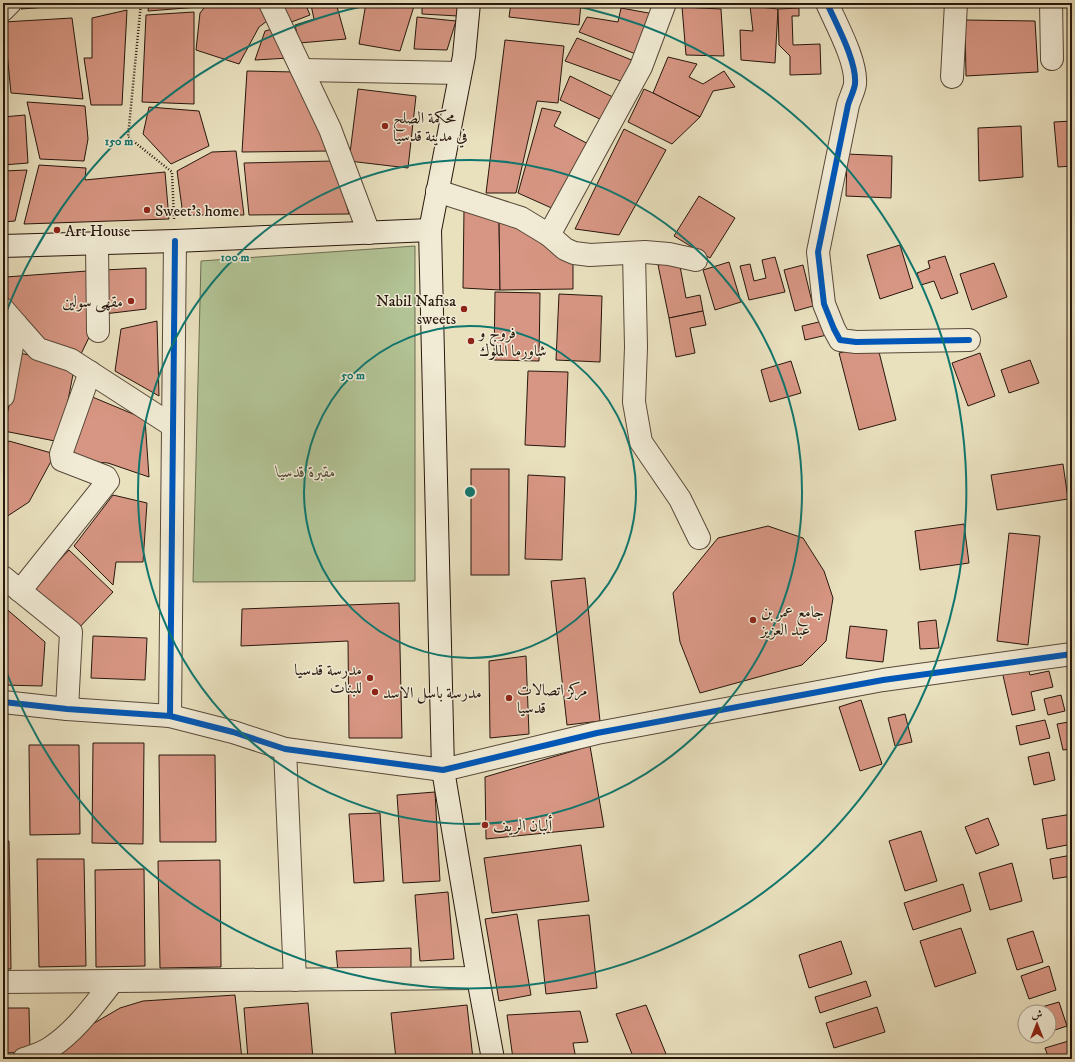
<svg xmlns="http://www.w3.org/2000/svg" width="1075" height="1062" viewBox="0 0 1075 1062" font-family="'IM FELL DW Pica',Amiri,serif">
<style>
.green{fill:#b2c395;stroke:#6c6d51}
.building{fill:#d79683;stroke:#27170d}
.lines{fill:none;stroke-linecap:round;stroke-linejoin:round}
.street-casing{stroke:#584939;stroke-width:24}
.secondary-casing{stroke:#27170d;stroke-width:24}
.path{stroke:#27170d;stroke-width:2.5;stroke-dasharray:1 2;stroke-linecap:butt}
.street{stroke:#f1ebd5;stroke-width:22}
.secondary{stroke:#f1ebd5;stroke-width:22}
.cycleway-casing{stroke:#f1ebd5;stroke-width:8}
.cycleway{stroke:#0057b8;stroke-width:6}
.ring{fill:none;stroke:#0f766e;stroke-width:2}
.poi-dot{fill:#8f2418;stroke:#f1ebd5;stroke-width:1.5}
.labels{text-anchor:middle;stroke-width:3;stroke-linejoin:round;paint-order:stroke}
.poi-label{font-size:16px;fill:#27170d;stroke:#f1ebd5;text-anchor:start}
.park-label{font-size:16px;font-style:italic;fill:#514b36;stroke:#f1ebd5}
.centre{fill:#0f766e;stroke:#f1ebd5;stroke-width:2}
.ring-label{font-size:12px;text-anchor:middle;font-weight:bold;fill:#0f766e;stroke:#f1ebd5;stroke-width:3;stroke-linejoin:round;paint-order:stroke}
</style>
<rect width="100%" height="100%" fill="#e9e0be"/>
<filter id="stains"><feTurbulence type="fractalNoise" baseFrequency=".005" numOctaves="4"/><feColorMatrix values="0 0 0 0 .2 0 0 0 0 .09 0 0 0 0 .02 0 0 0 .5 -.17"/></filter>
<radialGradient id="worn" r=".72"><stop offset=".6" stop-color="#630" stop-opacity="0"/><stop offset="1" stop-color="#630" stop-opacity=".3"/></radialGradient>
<!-- green -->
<path class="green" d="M415,246V581L193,582L201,261Z"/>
<!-- building -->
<g class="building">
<path d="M28,3H100L21,9Z"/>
<path d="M149,3H202L199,7L148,11Z"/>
<path d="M208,3H257L271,18L259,27L239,64L196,50L200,13Z"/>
<path d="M290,3H305L310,15L289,23L282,6Z"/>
<path d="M318,3H336L346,39L299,43L295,25L314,19L311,5Z"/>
<path d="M366,3H415L400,51L359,44Z"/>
<path d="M422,3H459L458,16L422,14Z"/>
<path d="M511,3H581L579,25L509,17Z"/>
<path d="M750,6L778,9L775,63L741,60L740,30L753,31Z"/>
<path d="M682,7L721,9L724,56L686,55Z"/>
<path d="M621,8L654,14L641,56L579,32L587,17L618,22Z"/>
<path d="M799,8V16H792L793,45L820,44L821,74L790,75V56L779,45L778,9Z"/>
<path d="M127,10L122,105H91L84,58H92V18Z"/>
<path d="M194,12V104L142,102L146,15Z"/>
<path d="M417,17L456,21L447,50L414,49Z"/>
<path d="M72,18L83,99L11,93L4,22Z"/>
<path d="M965,20L1035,21L1038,72L966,76Z"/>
<path d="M276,28L289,58L255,60L265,31Z"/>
<path d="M577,38L639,63L629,84L565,61Z"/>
<path d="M505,40L564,46L558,103L537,101L516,193H486Z"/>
<path d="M668,57L697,64L689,77L703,84L724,71L735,87L713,91L700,117L653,93Z"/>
<path d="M3,62L7,110H3Z"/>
<path d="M247,71L295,72L330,151L242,152Z"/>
<path d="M570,76L619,100L606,122L560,100Z"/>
<path d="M358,89L416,96L408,168L349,161Z"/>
<path d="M644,89L653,93L700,117L672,144L628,122Z"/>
<path d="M27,102L85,106L88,139L84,161L40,159Z"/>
<path d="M149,107L199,111L209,146L171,164L143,134Z"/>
<path d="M542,108L561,112L554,126L596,148L556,210L518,193Z"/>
<path d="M25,115L28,163L3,165V117Z"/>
<path d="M1072,121V166L1058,167L1054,122Z"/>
<path d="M1021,126L1023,177L979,181L978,128Z"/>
<path d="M624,129L666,150L619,235L575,229Z"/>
<path d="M236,151L244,215H183L177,171L212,152Z"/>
<path d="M847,154L892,156L891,198L846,196Z"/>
<path d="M334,161L349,214L249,215L244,163Z"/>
<path d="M39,165L86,168L85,180L165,172L169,219L24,224Z"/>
<path d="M27,170L15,221L3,222V171Z"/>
<path d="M699,196L735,218L710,258L674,236Z"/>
<path d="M464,208L499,217L500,290L463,288Z"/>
<path d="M499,217L573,263V289L500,290Z"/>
<path d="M900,245L913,288L880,299L867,255Z"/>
<path d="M945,256L958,293L941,299L934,281L921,285L917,273L930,268L928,261Z"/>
<path d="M775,257L785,292L749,300L740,266L750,264L754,281L766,278L762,260Z"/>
<path d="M679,261L686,298L700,295L703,311L669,318L658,265Z"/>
<path d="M729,262L741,302L715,310L703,270Z"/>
<path d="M994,263L1007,297L972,310L960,274Z"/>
<path d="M803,265L813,306L795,311L784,270Z"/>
<path d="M146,268V309L104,314L103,270Z"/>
<path d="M87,271L95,325L80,356L46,351L3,298V280L6,277Z"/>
<path d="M495,292L540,293L539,361L494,360Z"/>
<path d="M559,294L602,296L600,362L556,360Z"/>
<path d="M703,311L706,325L690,328L695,353L676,357L669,318Z"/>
<path d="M157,321L159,396L115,371L121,329Z"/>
<path d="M823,321L827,335L805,340L802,326Z"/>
<path d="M877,344L896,420L859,430L839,353Z"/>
<path d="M19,353L75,364L60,442L4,431Z"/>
<path d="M980,353L995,396L968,406L952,363Z"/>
<path d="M1030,360L1039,383L1009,393L1001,370Z"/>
<path d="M791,361L801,393L770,402L761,370Z"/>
<path d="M528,371L568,372L565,447L525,445Z"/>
<path d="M90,396L145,419L149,477L108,463L70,460Z"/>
<path d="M9,441L55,454L29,502L3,519V446Z"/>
<path d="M1063,464L1068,499L997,510L991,475Z"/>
<rect x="471" y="469" width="38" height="106"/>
<path d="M528,475L565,477L562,560L525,559Z"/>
<path d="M113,495L147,503L143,562H116L113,585L74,546Z"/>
<path d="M964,524L969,563L920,570L915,531Z"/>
<path d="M768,526L803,538L824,571L833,598L826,641L802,665L700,693L680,642L673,593L718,538Z"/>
<path d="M1009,533L1040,536L1028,645L997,641Z"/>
<path d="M69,550L113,592L77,630L33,588Z"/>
<path d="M585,578L600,721L567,725L551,581Z"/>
<path d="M399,603L402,738H349L348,641L241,646L242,609Z"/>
<path d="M3,606L45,642L42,686L3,685Z"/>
<path d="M936,620L939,648L920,649L918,622Z"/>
<path d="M850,626L887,630L883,662L846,658Z"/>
<path d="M93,636L147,638L145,680L91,678Z"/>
<path d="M526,656L529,734L490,738L489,661Z"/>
<path d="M1027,665L1030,675L1049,671L1053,687L1031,692L1035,710L1012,715L1002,671Z"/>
<path d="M1061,695L1065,711L1048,715L1044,699Z"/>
<path d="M861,700L882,764L860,771L839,707Z"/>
<path d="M905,714L912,742L895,746L888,718Z"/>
<path d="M1045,720L1050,738L1020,745L1016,726Z"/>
<path d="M1069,722L1072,735V749L1063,750L1057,724Z"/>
<path d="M93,743H144L143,844L92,843Z"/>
<path d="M29,745H79L80,834L30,835Z"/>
<path d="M590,746L604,827L486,839L485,777Z"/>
<path d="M1049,752L1055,780L1034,785L1028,757Z"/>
<path d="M159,755H215L216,842H160Z"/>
<path d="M435,792L440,881L403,883L397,795Z"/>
<path d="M380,813L384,881L354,883L349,814Z"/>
<path d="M1072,814V844L1047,849L1042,819Z"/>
<path d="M988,818L999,845L976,854L965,827Z"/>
<path d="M921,831L937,881L905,891L889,841Z"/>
<path d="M3,841H9L11,969H3Z"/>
<path d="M581,845L589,901L492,913L484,858Z"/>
<path d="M1072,855V876L1053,879L1050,859Z"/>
<path d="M37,859H84L86,966L39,967Z"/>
<path d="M220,860L221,967L160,968L158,861Z"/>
<path d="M1012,863L1022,901L990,910L979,873Z"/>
<path d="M144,869L145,966L96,967L95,870Z"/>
<path d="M963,884L971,911L913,930L904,903Z"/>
<path d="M448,892L454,959L420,961L415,895Z"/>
<path d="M517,914L531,995L499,1001L485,919Z"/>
<path d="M589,915L597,988L546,994L538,920Z"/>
<path d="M961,928L976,973L935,987L920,941Z"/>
<path d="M1033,931L1043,962L1017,970L1007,939Z"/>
<path d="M841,941L852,974L809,988L799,955Z"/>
<path d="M411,948V969L338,972L336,951Z"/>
<path d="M1049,966L1056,990L1029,999L1021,976Z"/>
<path d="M866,981L871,996L820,1013L815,997Z"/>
<path d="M235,995L242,1059H56L84,1029L120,1008L143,1001Z"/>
<path d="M1059,1002L1067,1026L1049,1032V1012H1036L1035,1009Z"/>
<path d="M308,1003L313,1059H248L244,1008Z"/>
<path d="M467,1005L473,1059H396L391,1013Z"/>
<path d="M646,1005L666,1054L655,1059H634L616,1014Z"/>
<path d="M877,1007L885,1032L834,1048L826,1023Z"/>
<path d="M3,1008H29L30,1052L3,1053Z"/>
<path d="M580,1011L588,1042L573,1043L576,1059H513L507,1015Z"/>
<path d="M1072,1040V1059H1049L1045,1048Z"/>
</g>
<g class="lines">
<!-- street casing -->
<g class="street-casing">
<g id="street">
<path d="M270,3L330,129L369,233"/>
<path d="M827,3C836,24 857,61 855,84C854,91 850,98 848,105L818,252L824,304L834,329L840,340L856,342L969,340"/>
<path d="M1051,3L1052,59"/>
<path d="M3,10L10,3"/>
<path d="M302,70L460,73"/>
<path d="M952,77L956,3"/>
<path d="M437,191L521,218L549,235L565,249L574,253L590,255L645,252L669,254L696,260"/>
<path d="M549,235L641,67L665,3"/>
<path d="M97,243L98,331"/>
<path d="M634,253L636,347L634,402L641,442L680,499L699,538"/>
<path d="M3,309L16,324L3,396"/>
<path d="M16,324L38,349L71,360L173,426"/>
<path d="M3,577L71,632L67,709"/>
<path d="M20,591L108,481L106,477L62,460L61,454L90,372"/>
<path d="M3,702L67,709L170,716L233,732L285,749L443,770L597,733L883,680L1072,654"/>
<path d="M170,716L175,241"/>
<path d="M285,749L295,980"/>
<path d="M3,982L478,978"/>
<path d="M24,1059C33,1056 43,1053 50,1048C76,1031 94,1005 113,981"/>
</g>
</g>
<!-- secondary casing -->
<g class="secondary-casing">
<g id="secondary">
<path d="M469,3L464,56L430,230L443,770L478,978L493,1059"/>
<path d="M3,246L175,241L430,230"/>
</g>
</g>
<!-- path -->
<path class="path" d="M141,3L128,137L172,172L174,219"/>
<!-- street -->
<use href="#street" class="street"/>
<!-- secondary -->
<use href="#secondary" class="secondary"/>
<!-- cycleway casing -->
<g class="cycleway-casing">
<g id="cycleway">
<path d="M827,3C836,24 857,61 855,84C854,91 850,98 848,105L818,252L824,304L834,329L840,340L856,342L969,340"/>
<path d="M3,702L67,709L170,716L233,732L285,749L443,770L597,733L883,680L1072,654"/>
<path d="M170,716L175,241"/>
</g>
</g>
<!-- cycleway -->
<use href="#cycleway" class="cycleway"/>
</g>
<!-- distance rings -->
<g class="ring">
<circle cx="470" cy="492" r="166"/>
<circle cx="470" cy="492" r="332"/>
<path d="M4 318A497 497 0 0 1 379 3M561 3A497 497 0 1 1 4 666"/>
</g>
<!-- markers -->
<g class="poi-dot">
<circle cx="385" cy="126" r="4"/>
<circle cx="147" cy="210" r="4"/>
<circle cx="57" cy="230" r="4"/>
<circle cx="131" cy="301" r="4"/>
<circle cx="464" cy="309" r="4"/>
<circle cx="471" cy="341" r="4"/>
<circle cx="753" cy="620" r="4"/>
<circle cx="370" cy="678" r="4"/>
<circle cx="375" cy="692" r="4"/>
<circle cx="509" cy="698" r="4"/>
<circle cx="485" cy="825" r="4"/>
</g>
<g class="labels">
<!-- poi labels -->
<g class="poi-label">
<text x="393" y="123">محكمة الصلح<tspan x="393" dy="18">في مدينة قدسيا</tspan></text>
<text x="155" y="216">Sweet's home</text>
<text x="65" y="236">Art House</text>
<text x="456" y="306" text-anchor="end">Nabil Nafisa<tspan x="456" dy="18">sweets</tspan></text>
<text x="123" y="307" text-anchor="end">مقهى سولين</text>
<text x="479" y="338">فروج و<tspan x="479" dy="18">شاورما الملوك</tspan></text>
<text x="761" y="617">جامع عمر بن<tspan x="761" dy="18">عبد العزيز</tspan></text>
<text x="362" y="675" text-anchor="end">مدرسة قدسيا<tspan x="362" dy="18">للبنات</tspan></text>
<text x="517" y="695">مركز اتصالات<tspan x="517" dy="18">قدسيا</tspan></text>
<text x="383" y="698">مدرسة باسل الاسد</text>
<text x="493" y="831">ألبان الريف</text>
</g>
<!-- park labels -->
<g class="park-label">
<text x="306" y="477">مقبرة قدسيا</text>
</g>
</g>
<circle cx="470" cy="492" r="6" class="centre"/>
<g class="ring-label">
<text x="119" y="145">150 m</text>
<text x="235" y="261">100 m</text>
<text x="353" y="379">50 m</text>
</g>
<!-- margin -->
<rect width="1075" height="1062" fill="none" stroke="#e9e0be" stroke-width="16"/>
<rect x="4" y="4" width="1067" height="1054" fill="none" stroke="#27170d" stroke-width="2"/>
<rect x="8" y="8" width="1059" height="1046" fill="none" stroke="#27170d"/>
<!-- north arrow -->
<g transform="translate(1037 1024)"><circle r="19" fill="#f1ebd5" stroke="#a09685"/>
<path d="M0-3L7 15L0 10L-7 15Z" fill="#8f2418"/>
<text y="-6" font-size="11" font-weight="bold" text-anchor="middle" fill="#27170d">ش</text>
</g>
<rect width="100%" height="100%" filter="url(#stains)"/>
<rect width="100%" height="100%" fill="url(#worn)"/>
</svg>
